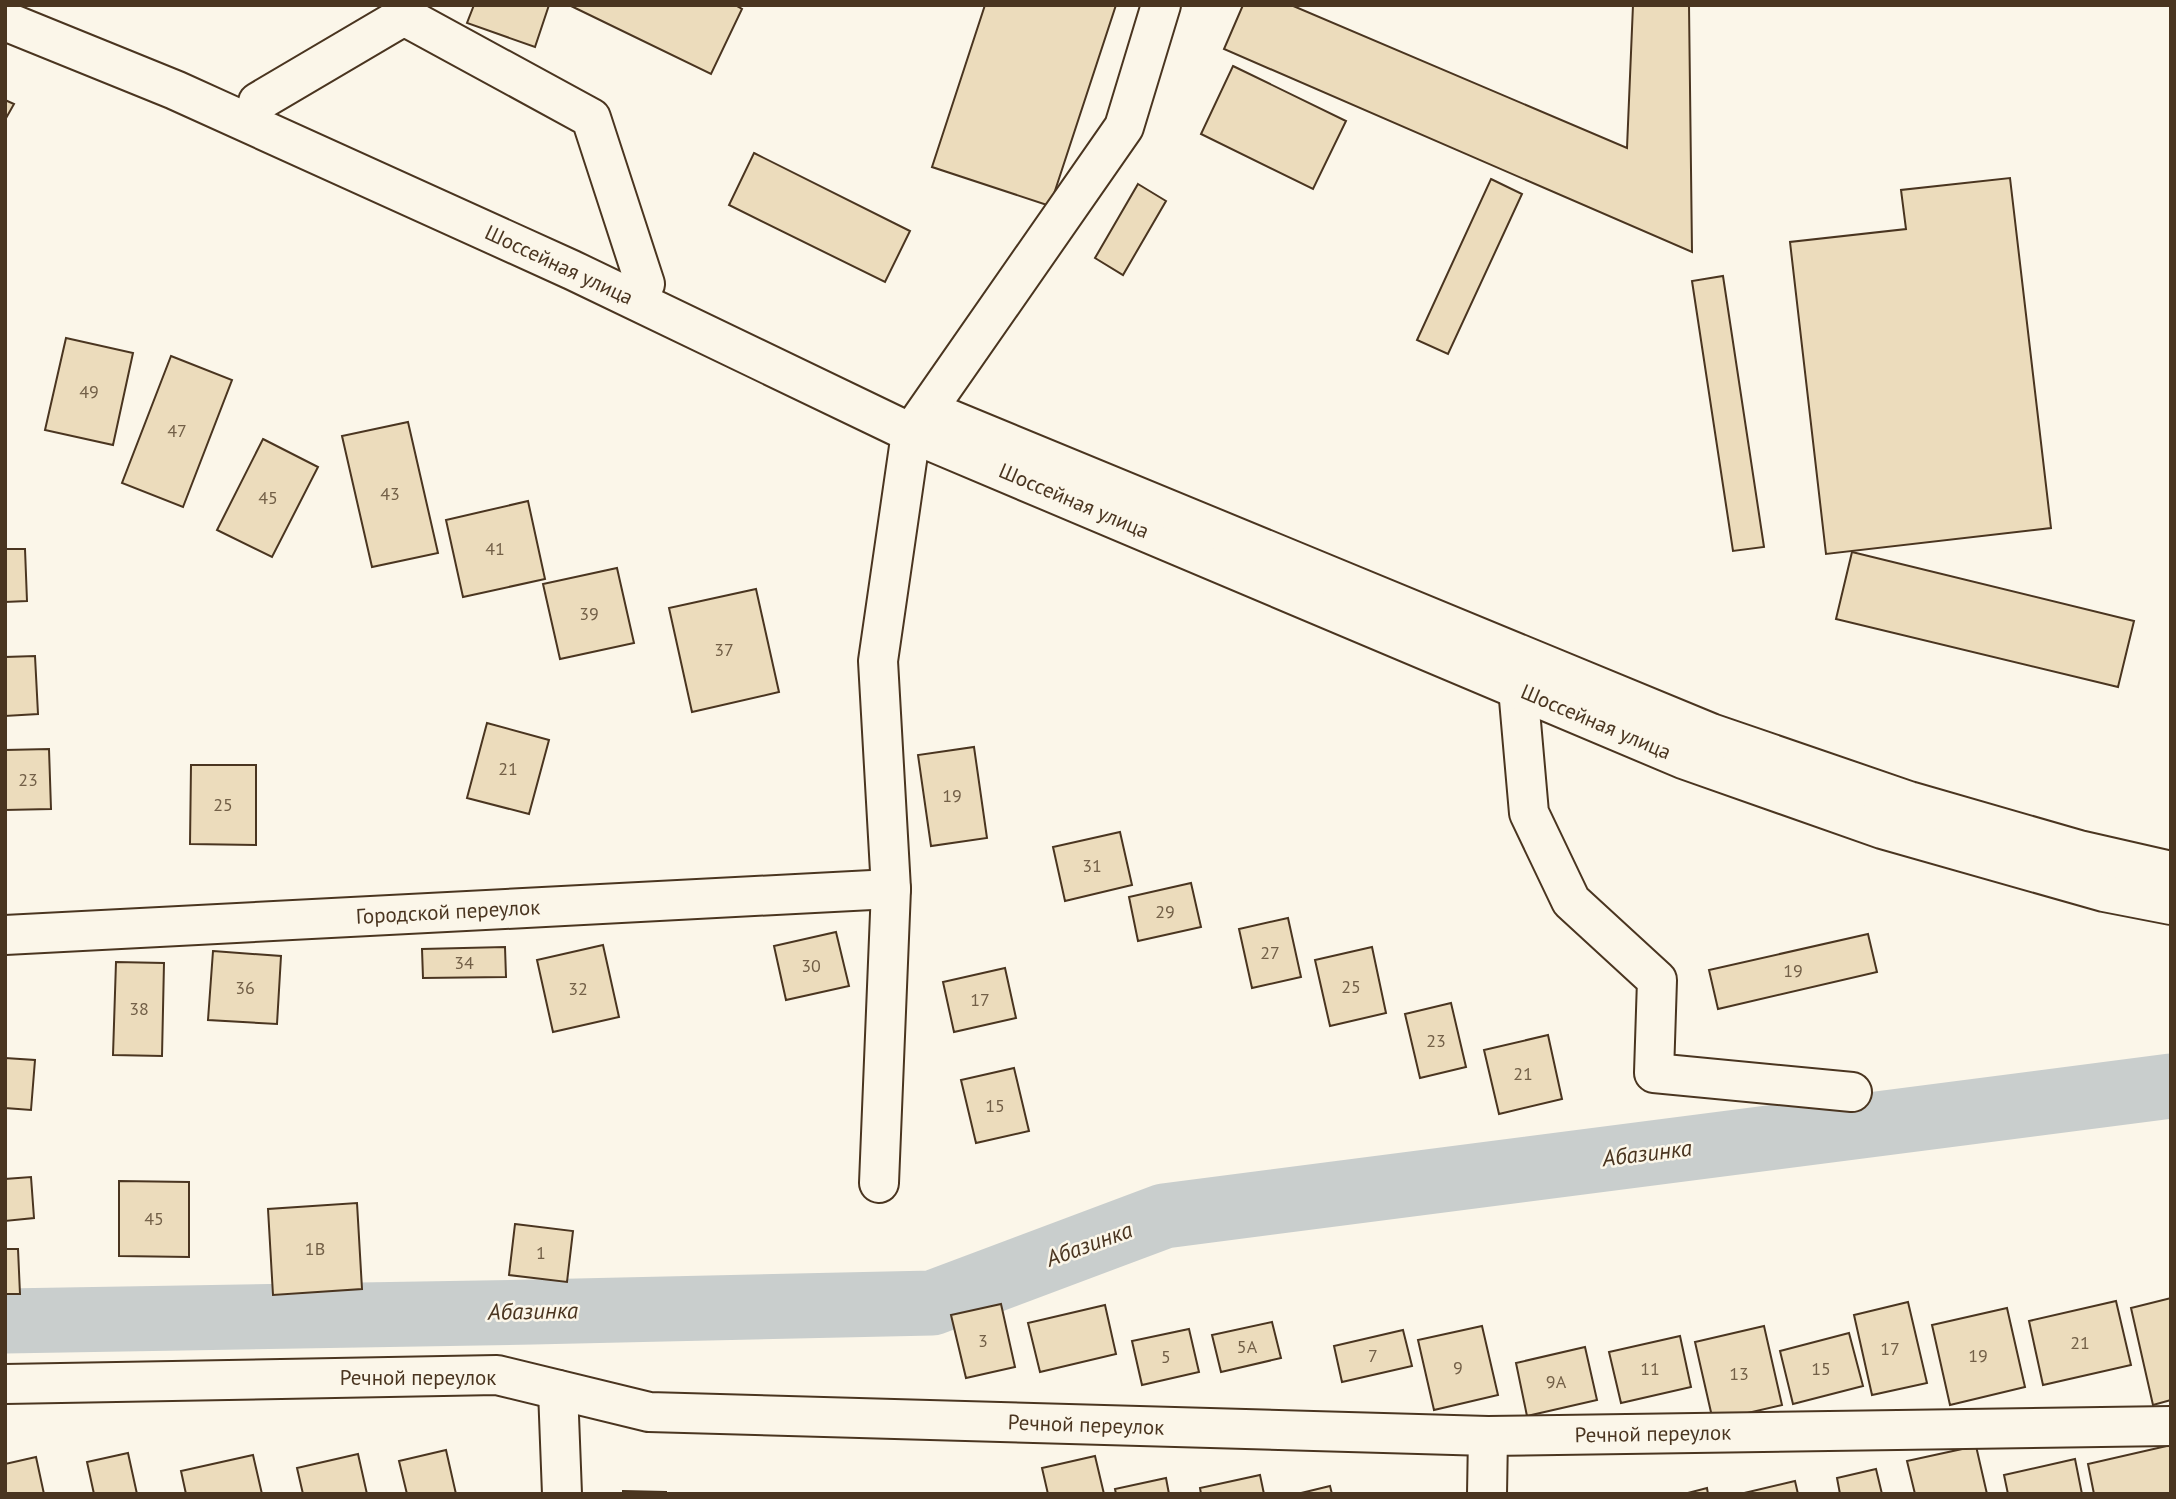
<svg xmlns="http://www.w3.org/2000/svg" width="2176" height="1499" viewBox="0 0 2176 1499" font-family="'PT Sans',sans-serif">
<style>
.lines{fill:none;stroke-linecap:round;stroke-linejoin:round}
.river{stroke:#c9cecd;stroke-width:65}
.building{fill:#ecdcbc;stroke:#4a3520;stroke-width:2}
.minor-casing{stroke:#4a3520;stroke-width:42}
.major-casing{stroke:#4a3520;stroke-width:42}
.minor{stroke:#fbf6e9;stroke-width:38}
.major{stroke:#fbf6e9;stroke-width:38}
.labels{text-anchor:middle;stroke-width:5;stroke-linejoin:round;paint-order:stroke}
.number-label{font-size:18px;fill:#725f47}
.street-label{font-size:21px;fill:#4a3520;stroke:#fbf6e9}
.water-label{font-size:23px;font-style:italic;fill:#4a3520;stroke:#fbf6e9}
</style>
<rect width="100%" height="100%" fill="#fbf6e9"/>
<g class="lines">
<!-- river -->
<path class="river" d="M5,1321L533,1312L932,1303L1164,1216L2171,1086"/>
</g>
<!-- building -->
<g class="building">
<path d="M474,5H549L535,47L467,23Z"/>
<path d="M569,5H735L742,9L711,74Z"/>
<path d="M985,5H1116L1050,206L932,167Z"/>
<path d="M1243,5H1291L1627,148L1633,5H1689L1692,252L1224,49Z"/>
<path d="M1233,66L1346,121L1313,189L1201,134Z"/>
<path d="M5,100L14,104L5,120Z"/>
<path d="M754,153L910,231L885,282L729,205Z"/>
<path d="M2010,178L2051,528L1826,554L1790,242L1906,229L1901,190Z"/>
<path d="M1491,179L1522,194L1448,354L1417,340Z"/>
<path d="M1138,184L1166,201L1123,275L1095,258Z"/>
<path d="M1723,276L1764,547L1733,551L1692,281Z"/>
<path d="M66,338L133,353L113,445L45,430Z"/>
<path d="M171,356L232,380L183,507L122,483Z"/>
<path d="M408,422L438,553L372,567L342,436Z"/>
<path d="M263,439L318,467L272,557L217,530Z"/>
<path d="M528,501L545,579L463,597L446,520Z"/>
<path d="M5,549H25L27,601L5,602Z"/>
<path d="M1852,552L2134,621L2118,687L1836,619Z"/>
<path d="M617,568L634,643L560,659L543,584Z"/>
<path d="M756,589L779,692L692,712L669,608Z"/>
<path d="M35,656L38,714L5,716V657Z"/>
<path d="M487,723L549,740L529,814L467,798Z"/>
<path d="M974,747L987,838L931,846L918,755Z"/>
<path d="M49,749L51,809L5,810V750Z"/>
<path d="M191,765H256V845L190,844Z"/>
<path d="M1120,832L1132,885L1065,901L1053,847Z"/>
<path d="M1191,883L1201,927L1138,941L1129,897Z"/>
<path d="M1288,918L1301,977L1252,988L1239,929Z"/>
<path d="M836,932L849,986L786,1000L774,946Z"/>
<path d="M1868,934L1877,972L1718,1009L1709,970Z"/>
<path d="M603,945L619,1017L553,1032L537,960Z"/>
<path d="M505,947L506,977L423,978L422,949Z"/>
<path d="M1372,947L1386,1013L1330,1026L1315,960Z"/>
<path d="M213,951L281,956L277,1024L208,1020Z"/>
<path d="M116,962L164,963L162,1056L113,1055Z"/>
<path d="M1005,968L1016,1018L954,1032L943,982Z"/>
<path d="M1451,1003L1466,1067L1420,1078L1405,1014Z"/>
<path d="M1548,1035L1562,1099L1499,1114L1484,1050Z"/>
<path d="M5,1058L35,1060L31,1110L5,1108Z"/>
<path d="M1014,1068L1029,1131L976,1143L961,1080Z"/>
<path d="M31,1177L34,1218L5,1221V1179Z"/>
<path d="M119,1181L189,1182V1257L119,1256Z"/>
<path d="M357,1203L362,1289L273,1295L268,1209Z"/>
<path d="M515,1224L573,1231L567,1282L509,1275Z"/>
<path d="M5,1249H18L20,1294H5Z"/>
<path d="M2171,1298V1400L2153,1405L2131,1308Z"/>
<path d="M2116,1301L2131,1365L2043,1385L2029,1321Z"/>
<path d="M1908,1302L1927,1383L1872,1395L1854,1315Z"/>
<path d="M1001,1304L1015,1367L966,1378L951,1315Z"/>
<path d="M1105,1305L1116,1354L1040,1372L1028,1323Z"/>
<path d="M2007,1308L2025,1387L1950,1405L1932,1325Z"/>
<path d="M1272,1322L1281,1358L1221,1372L1212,1335Z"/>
<path d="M1482,1326L1498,1395L1434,1410L1418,1340Z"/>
<path d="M1764,1326L1782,1405L1713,1421L1695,1342Z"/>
<path d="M1189,1329L1199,1372L1142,1385L1132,1341Z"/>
<path d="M1403,1330L1412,1366L1342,1382L1334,1346Z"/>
<path d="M1849,1333L1863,1386L1793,1404L1780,1351Z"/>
<path d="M1680,1336L1691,1387L1621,1403L1609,1352Z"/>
<path d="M1585,1347L1597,1400L1527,1416L1516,1363Z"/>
<path d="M2171,1445V1494H2094L2088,1464Z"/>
<path d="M1976,1446L1987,1494H1915L1907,1461Z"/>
<path d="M446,1450L456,1494H407L399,1461Z"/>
<path d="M128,1453L137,1494H94L87,1462Z"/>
<path d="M358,1454L367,1494H303L297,1468Z"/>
<path d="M253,1455L262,1494H186L181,1471Z"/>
<path d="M1095,1456L1104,1494H1048L1042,1468Z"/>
<path d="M36,1457L44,1494H5V1464Z"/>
<path d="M2075,1459L2082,1494H2008L2004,1475Z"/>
<path d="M1876,1469L1882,1494H1840L1837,1478Z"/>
<path d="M1260,1475L1264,1494H1201L1200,1488Z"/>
<path d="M1166,1478L1169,1494H1116L1115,1489Z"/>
<path d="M1795,1481L1798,1494H1740Z"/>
<path d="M1330,1486L1332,1494H1297Z"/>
<path d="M1707,1488L1708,1494H1684Z"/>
<path d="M623,1491L666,1492V1494H623Z"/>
</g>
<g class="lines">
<!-- minor casing -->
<g class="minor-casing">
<g id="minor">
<path d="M258,102L404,16L591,118L645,284"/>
<path d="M1518,688L1529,813L1571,901L1657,980L1654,1073L1852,1092"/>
<path d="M5,935L891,889"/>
<path d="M879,1183L891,889L878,661L911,433L1124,127L1161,5"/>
<path d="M5,1384L497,1375L649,1412L1488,1436L2171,1426"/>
<path d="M558,1390L562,1494"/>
<path d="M1487,1494L1488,1436"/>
</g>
</g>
<!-- major casing -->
<g class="major-casing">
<g id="major">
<path d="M5,21L175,90L572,270L911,433L1683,759L1882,829L2104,892L2171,905"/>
<path d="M947,418L1711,733L1909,801L2079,850L2171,871"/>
</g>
</g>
<!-- minor -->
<use href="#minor" class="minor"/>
<!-- major -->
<use href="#major" class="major"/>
</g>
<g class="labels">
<!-- number labels -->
<g class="number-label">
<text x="89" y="398">49</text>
<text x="177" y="437">47</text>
<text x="390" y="500">43</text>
<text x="268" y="504">45</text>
<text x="495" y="555">41</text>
<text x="589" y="620">39</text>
<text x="724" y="656">37</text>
<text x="508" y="775">21</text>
<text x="28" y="786">23</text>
<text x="952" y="802">19</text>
<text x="223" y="811">25</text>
<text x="1092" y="872">31</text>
<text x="1165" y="918">29</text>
<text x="1270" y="959">27</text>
<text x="464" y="969">34</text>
<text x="811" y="972">30</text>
<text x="1793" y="977">19</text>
<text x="1351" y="993">25</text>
<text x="245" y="994">36</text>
<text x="578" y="995">32</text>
<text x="980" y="1006">17</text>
<text x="139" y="1015">38</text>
<text x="1436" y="1047">23</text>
<text x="1523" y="1080">21</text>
<text x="995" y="1112">15</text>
<text x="154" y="1225">45</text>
<text x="315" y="1255">1В</text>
<text x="541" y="1259">1</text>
<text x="983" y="1347">3</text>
<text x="2080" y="1349">21</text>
<text x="1247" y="1353">5А</text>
<text x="1890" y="1355">17</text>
<text x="1373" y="1362">7</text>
<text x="1978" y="1362">19</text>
<text x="1166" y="1363">5</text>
<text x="1458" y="1374">9</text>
<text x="1650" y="1375">11</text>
<text x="1821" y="1375">15</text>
<text x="1739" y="1380">13</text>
<text x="1556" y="1388">9А</text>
</g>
<!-- street labels -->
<g class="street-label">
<text transform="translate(559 265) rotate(25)" y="7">Шоссейная улица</text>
<text transform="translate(1074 501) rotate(23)" y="7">Шоссейная улица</text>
<text transform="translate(1596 722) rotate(23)" y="7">Шоссейная улица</text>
<text transform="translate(448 912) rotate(-3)" y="7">Городской переулок</text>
<text x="418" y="1385">Речной переулок</text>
<text transform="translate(1086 1425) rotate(2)" y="7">Речной переулок</text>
<text transform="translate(1653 1434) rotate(-1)" y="7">Речной переулок</text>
</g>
<!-- water labels -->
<g class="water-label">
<text transform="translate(1647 1153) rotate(-7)" y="8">Абазинка</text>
<text transform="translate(1089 1244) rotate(-20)" y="8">Абазинка</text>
<text transform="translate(533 1311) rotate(-1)" y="8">Абазинка</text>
</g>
</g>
<!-- border -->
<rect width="2176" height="1499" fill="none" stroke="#4a3520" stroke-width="14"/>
</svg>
